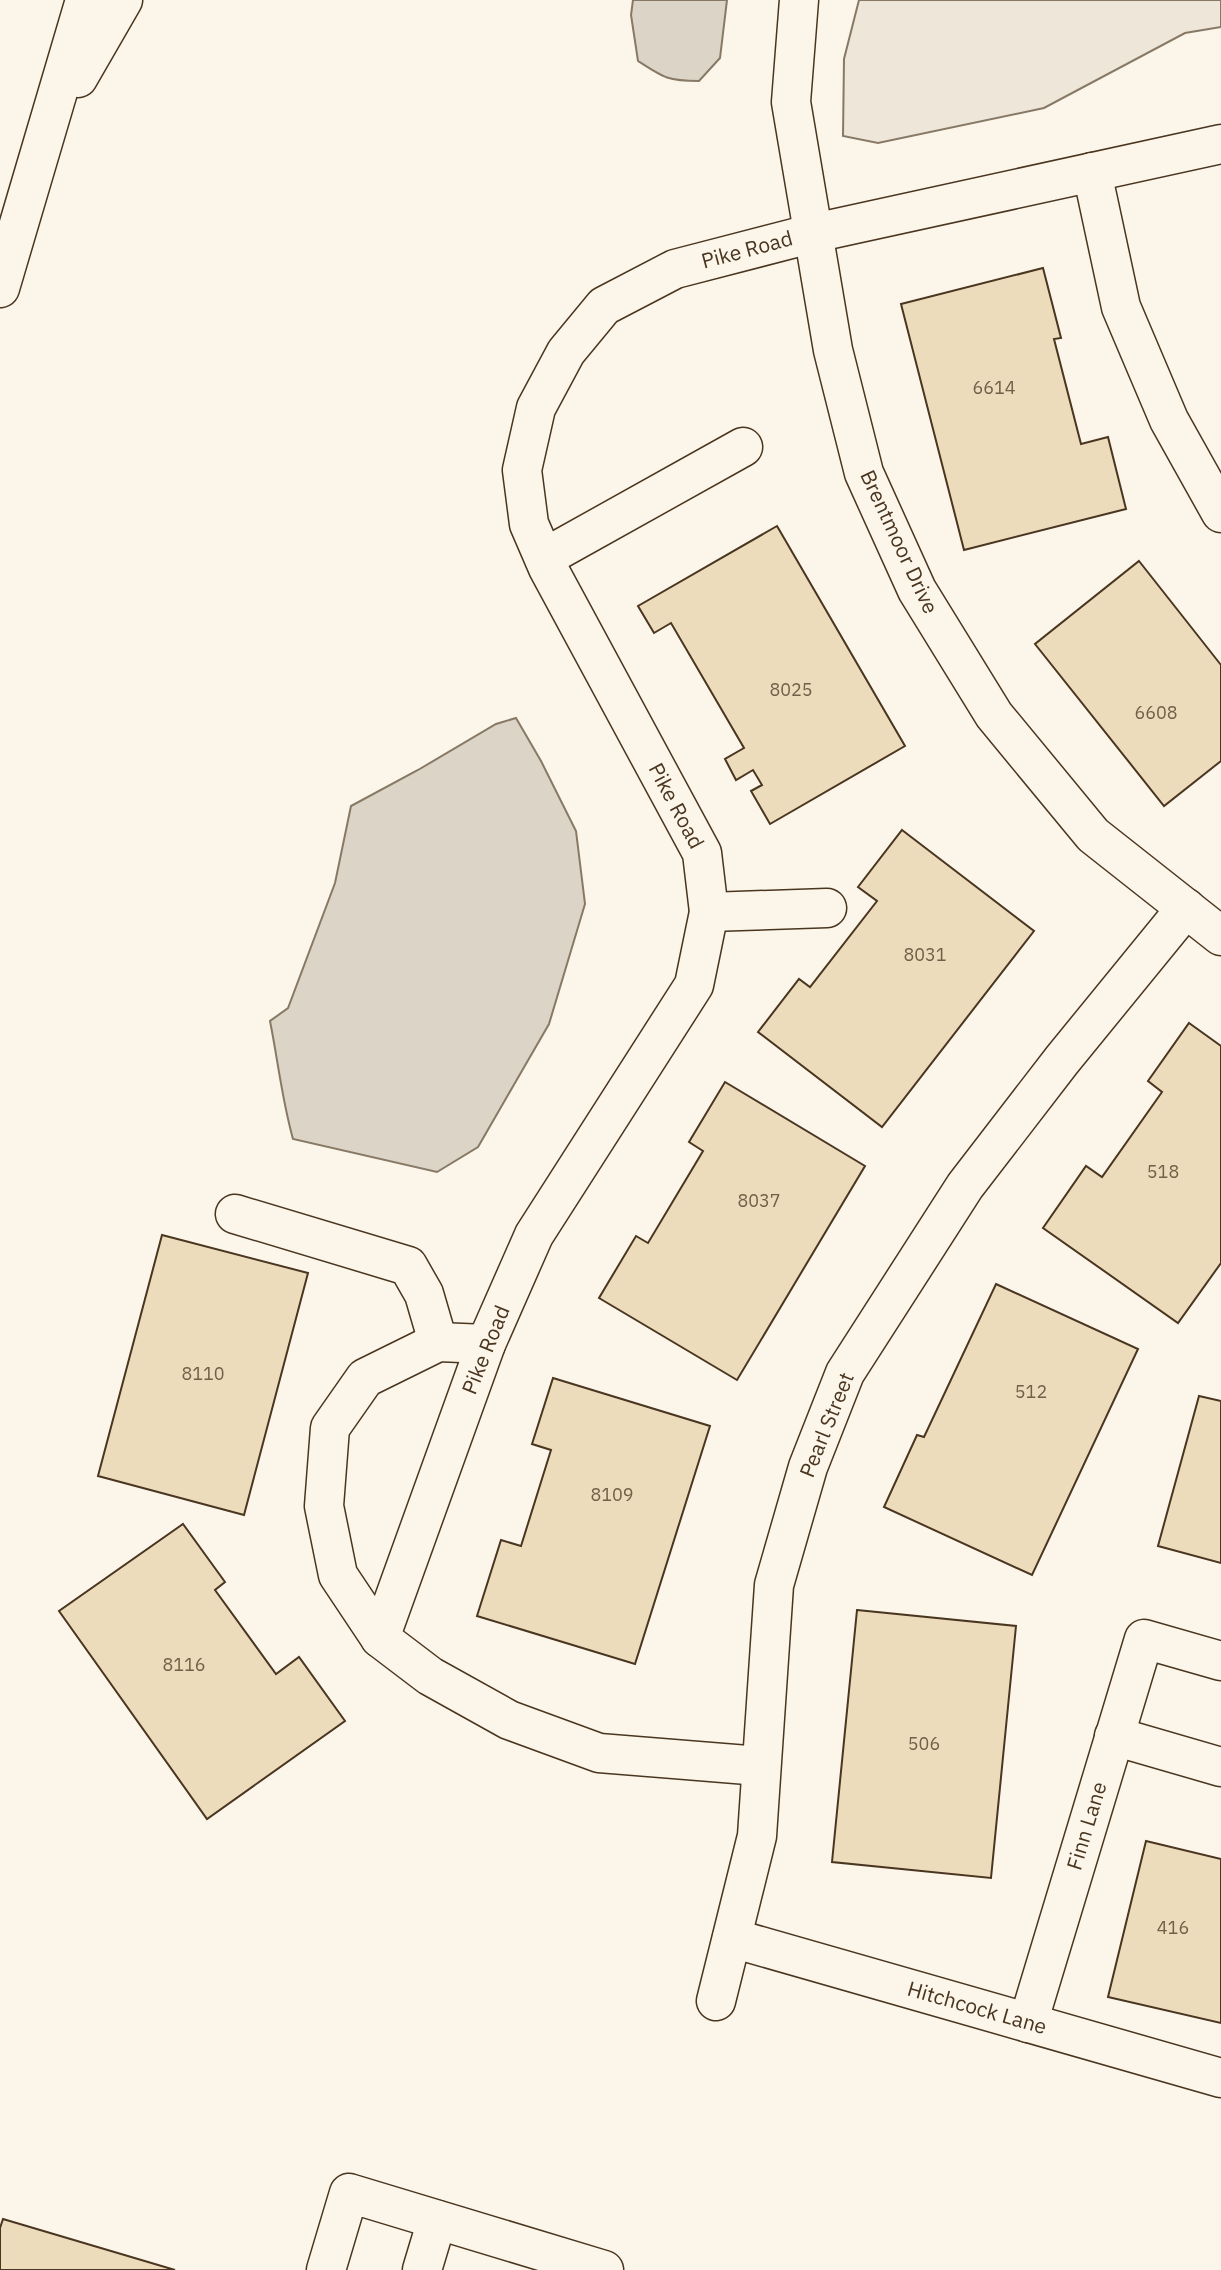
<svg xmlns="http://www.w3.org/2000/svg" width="1221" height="2270" viewBox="0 0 1221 2270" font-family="'IBM Plex Sans',sans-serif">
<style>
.green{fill:#ede6d9;stroke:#887966;stroke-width:2}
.water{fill:#dcd4c6;stroke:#887966;stroke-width:2}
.building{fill:#ecdcbc;stroke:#4a3520;stroke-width:2}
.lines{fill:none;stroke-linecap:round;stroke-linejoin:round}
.minor-casing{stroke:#4a3520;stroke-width:41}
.highway-casing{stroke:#4a3520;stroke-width:41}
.minor{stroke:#fbf6e9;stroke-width:38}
.highway{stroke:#fbf6e9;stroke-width:38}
.labels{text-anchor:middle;stroke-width:5;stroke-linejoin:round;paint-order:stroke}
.number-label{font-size:18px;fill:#725f47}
.street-label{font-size:21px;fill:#4a3520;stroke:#fbf6e9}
</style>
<rect width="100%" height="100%" fill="#fbf6e9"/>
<!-- green -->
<path class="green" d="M859,0H1221V27L1185,33L1044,108L878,143L843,136L844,59Z"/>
<!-- water -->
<g class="water">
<path d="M633,0H727L720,58L699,81C668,81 664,78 638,61L631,15Z"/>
<path d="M516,718L541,761L576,831L585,904L549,1024L478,1147L437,1172L293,1139C282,1100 278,1061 270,1021L288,1008L335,883L351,806L418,770L496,724Z"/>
</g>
<!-- building -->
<g class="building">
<path d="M1043,268L1061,338L1054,339L1081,444L1108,437L1126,509L964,550L901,304Z"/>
<path d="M777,526L905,746L770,824L751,791L762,785L753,770L736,780L725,759L744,748L671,623L654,633L638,606Z"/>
<path d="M1139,561L1221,665V761L1164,806L1035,644Z"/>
<path d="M902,830L1034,931L882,1127L758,1032L799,979L810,987L877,901L858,887Z"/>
<path d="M1189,1023L1221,1046V1263L1178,1323L1043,1228L1086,1166L1102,1177L1162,1092L1148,1081Z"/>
<path d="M725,1082L865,1166L737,1380L599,1298L636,1236L648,1243L703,1151L689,1142Z"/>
<path d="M162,1235L308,1273L244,1515L98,1476Z"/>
<path d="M996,1284L1138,1349L1032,1575L884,1507L917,1435L924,1437Z"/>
<path d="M553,1378L710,1426L635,1664L477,1616L501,1540L521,1546L551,1450L532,1444Z"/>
<path d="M1199,1396L1221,1401V1563L1158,1546Z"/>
<path d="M183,1524L225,1582L215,1590L276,1674L299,1657L345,1721L207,1819L59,1611Z"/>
<path d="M857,1610L1016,1626L991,1878L832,1862Z"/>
<path d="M1146,1841L1221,1859V2023L1108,1997Z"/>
<path d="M3,2219L175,2270H0V2228Z"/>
</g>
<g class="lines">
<!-- minor casing -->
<g class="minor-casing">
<g id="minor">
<path d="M799,0L791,102L833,350L864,473L917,590L994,715L1093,835L1221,936"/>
<path d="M1092,172L1121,307L1169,420L1221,513"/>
<path d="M544,558L743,447"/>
<path d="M709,912L827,908"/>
<path d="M235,1214L408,1266L424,1294L438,1342"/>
<path d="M380,1638L338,1575L324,1506L330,1428L365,1378L438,1342L486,1344"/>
<path d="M1114,1736L1221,1767"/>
<path d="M760,1766L599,1753L509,1720L430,1676L380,1638L486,1344L534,1235L694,985L709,912L702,853L548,568L529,524L522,470L536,408L566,352L604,306L675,269L814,233L1221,144"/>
<path d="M732,1938L1221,2078"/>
<path d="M716,2001L757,1836L774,1585L808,1467L845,1373L965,1186L1062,1060L1186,908"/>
<path d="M1028,2023L1144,1639L1221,1661"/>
<path d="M326,2270L349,2193L604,2270"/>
<path d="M422,2270L437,2220"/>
</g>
</g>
<!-- highway casing -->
<g class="highway-casing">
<g id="highway">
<path d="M78,78L123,0"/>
<path d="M0,288L85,0"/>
</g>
</g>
<!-- minor -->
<use href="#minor" class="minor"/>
<!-- highway -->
<use href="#highway" class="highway"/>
</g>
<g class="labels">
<!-- number labels -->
<g class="number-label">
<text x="994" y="394">6614</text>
<text x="791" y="696">8025</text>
<text x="1156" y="719">6608</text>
<text x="925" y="961">8031</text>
<text x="1163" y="1178">518</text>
<text x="759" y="1207">8037</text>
<text x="203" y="1380">8110</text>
<text x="1031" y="1398">512</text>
<text x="612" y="1501">8109</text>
<text x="184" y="1671">8116</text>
<text x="924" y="1750">506</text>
<text x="1173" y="1934">416</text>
</g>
<!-- street labels -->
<g class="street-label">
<text transform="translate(747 250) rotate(-15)" y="7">Pike Road</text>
<text transform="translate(899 542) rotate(65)" y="7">Brentmoor Drive</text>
<text transform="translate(676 806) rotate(62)" y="7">Pike Road</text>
<text transform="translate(486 1350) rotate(-68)" y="7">Pike Road</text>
<text transform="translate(827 1425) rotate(-68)" y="7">Pearl Street</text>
<text transform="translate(1087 1826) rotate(-73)" y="7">Finn Lane</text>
<text transform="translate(977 2008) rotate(16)" y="7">Hitchcock Lane</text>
</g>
</g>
</svg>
